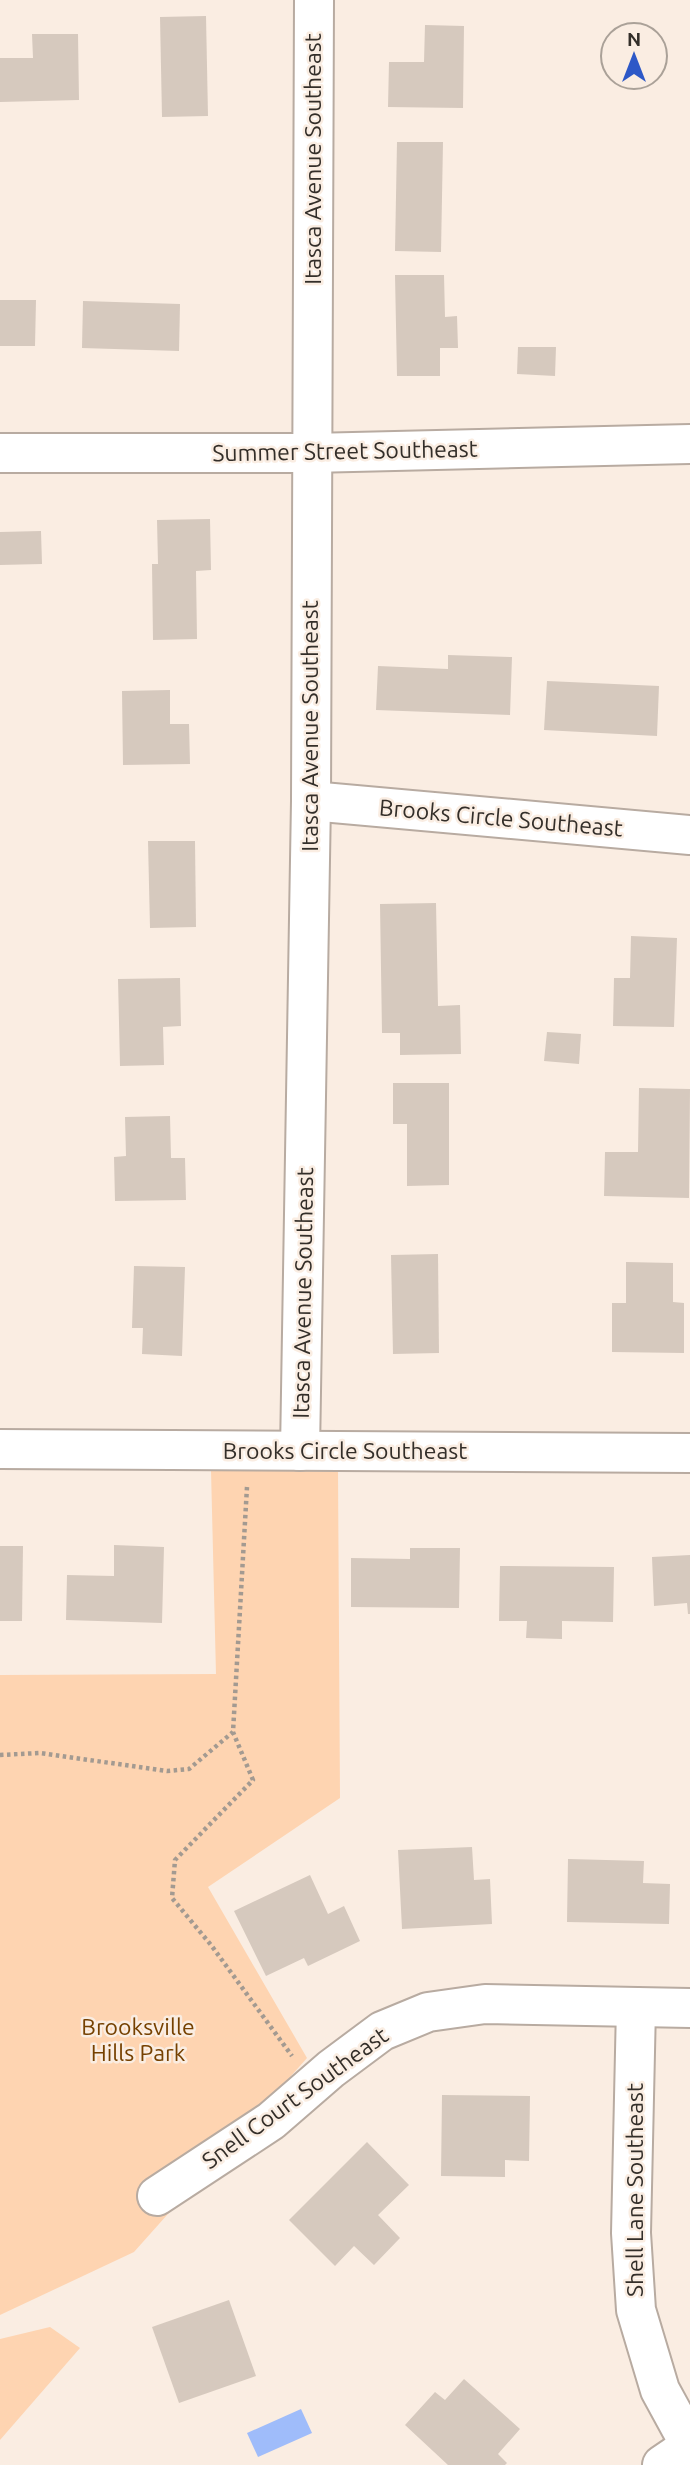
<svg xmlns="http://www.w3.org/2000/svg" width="690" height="2465" viewBox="0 0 690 2465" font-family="Ubuntu,sans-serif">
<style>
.green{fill:#fed4b1}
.water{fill:#9fbcfa}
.building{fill:#d6c9be}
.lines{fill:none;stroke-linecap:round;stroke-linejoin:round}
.minor-casing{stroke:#b8aba1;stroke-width:42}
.path{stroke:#a39a91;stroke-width:4.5;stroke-dasharray:3.5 3.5;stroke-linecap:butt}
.minor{stroke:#fff;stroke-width:38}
.labels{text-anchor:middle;stroke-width:5;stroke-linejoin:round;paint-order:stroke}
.street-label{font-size:23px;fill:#332e29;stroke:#faede2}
.park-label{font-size:23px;fill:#764100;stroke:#faede2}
</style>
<rect width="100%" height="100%" fill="#faede2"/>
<!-- green -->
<g class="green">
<path d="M211,1470H338L340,1798L208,1887L307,2058L134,2252L0,2315V1675L216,1674Z"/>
<path d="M50,2327L80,2348L0,2440V2339Z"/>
</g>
<!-- water -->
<path class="water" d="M301,2409L312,2433L258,2457L247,2433Z"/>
<!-- building -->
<g class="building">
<path d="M206,16L208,116L162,117L160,17Z"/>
<path d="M425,25L464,26L463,108L388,107L389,62H424Z"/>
<path d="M32,34H78L79,100L0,102V58H33Z"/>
<path d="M397,142H443L441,252L395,251Z"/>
<path d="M395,275H444L445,317L457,316L458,348H440V376H397Z"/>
<path d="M0,300H36L35,346H0Z"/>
<path d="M83,301L180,304L179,351L82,348Z"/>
<path d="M518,347H556L555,376L517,374Z"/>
<path d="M210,519L211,570L196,571L197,639L153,640L152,564H158L157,520Z"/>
<path d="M41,531L42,564L0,565V532Z"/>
<path d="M448,655L512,657L510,715L376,710L378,666L448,669Z"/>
<path d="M547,681L659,686L657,736L544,730Z"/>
<path d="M170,690V724H189L190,764L123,765L122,691Z"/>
<path d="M148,841H195L196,927L150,928Z"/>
<path d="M436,903L438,1006L460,1005L461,1054L400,1055V1033H382L380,904Z"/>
<path d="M631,936L677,938L674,1027L613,1026L614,978H630Z"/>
<path d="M180,978L181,1026L163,1027L164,1065L120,1066L118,979Z"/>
<path d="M547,1032L581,1034L579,1064L544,1061Z"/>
<path d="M393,1083H449V1185L407,1186V1124H393Z"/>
<path d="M639,1088L690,1089L689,1198L604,1196L605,1152H638Z"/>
<path d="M170,1116L171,1158H185L186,1200L115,1201L114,1157L126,1156L125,1117Z"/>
<path d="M438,1254L439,1353L393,1354L391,1255Z"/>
<path d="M626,1262L673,1263V1302L684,1303V1353L612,1352V1303H626Z"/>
<path d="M134,1266L185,1267L182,1356L142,1354L143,1328H132Z"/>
<path d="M114,1545L164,1547L162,1623L66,1620L67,1575L114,1576Z"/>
<path d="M0,1546H23L22,1621H0Z"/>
<path d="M410,1548H460L459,1608L351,1607V1558L410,1559Z"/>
<path d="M690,1555V1614H688L687,1603L654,1606L652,1557Z"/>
<path d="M500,1566L614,1567L613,1622L562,1621V1639L526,1638L527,1621H499Z"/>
<path d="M472,1847L474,1880L490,1879L492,1924L402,1929L398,1850Z"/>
<path d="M568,1859L644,1861L643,1883L670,1884L669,1924L567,1922Z"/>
<path d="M310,1875L328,1914L344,1906L360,1941L308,1966L304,1958L266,1976L234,1911Z"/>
<path d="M442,2095L530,2096L529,2161L505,2160V2177L441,2176Z"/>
<path d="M367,2142L409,2185L378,2215L400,2238L374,2265L354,2246L335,2266L289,2220Z"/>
<path d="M229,2300L256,2376L179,2403L152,2327Z"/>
<path d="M464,2379L520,2429L498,2454L507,2463L505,2465H448L405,2425L435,2392L445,2400Z"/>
</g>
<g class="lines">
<!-- minor casing -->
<g class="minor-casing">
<g id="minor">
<path d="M0,453H311L690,444"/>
<path d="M311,801L690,835"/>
<path d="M0,1449L690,1453"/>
<path d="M300,1451L311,801L314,0"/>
<path d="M636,2007L631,2233L636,2310L660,2390L690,2445"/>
<path d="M157,2196L271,2121L331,2069L382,2031L428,2012L485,2004L690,2008"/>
<path d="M662,2465L690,2446"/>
</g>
</g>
<!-- path -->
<g class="path">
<path d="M247,1487L233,1732L253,1780L175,1860L172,1898L211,1945L292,2056"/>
<path d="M0,1755L40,1753L167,1771L189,1769L233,1732"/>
</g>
<!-- minor -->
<use href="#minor" class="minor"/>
</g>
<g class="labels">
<!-- street labels -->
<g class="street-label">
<text transform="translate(313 159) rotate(-90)" y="8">Itasca Avenue Southeast</text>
<text transform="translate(345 451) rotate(-1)" y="8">Summer Street Southeast</text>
<text transform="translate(310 726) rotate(-90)" y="8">Itasca Avenue Southeast</text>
<text transform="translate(501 818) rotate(5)" y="8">Brooks Circle Southeast</text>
<text transform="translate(303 1293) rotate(-89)" y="8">Itasca Avenue Southeast</text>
<text x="345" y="1459">Brooks Circle Southeast</text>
<text transform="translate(295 2098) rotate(-36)" y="8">Snell Court Southeast</text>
<text transform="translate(635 2190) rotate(-90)" y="8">Shell Lane Southeast</text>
</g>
<!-- park labels -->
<g class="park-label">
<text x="138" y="2035">Brooksville<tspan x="138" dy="26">Hills Park</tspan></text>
</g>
</g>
<!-- north arrow -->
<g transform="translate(634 56)"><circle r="33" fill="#faede2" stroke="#aaa198" stroke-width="2"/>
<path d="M0-5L12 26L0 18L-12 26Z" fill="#2d58c7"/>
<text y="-10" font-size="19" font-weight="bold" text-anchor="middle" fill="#332e29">N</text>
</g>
</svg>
